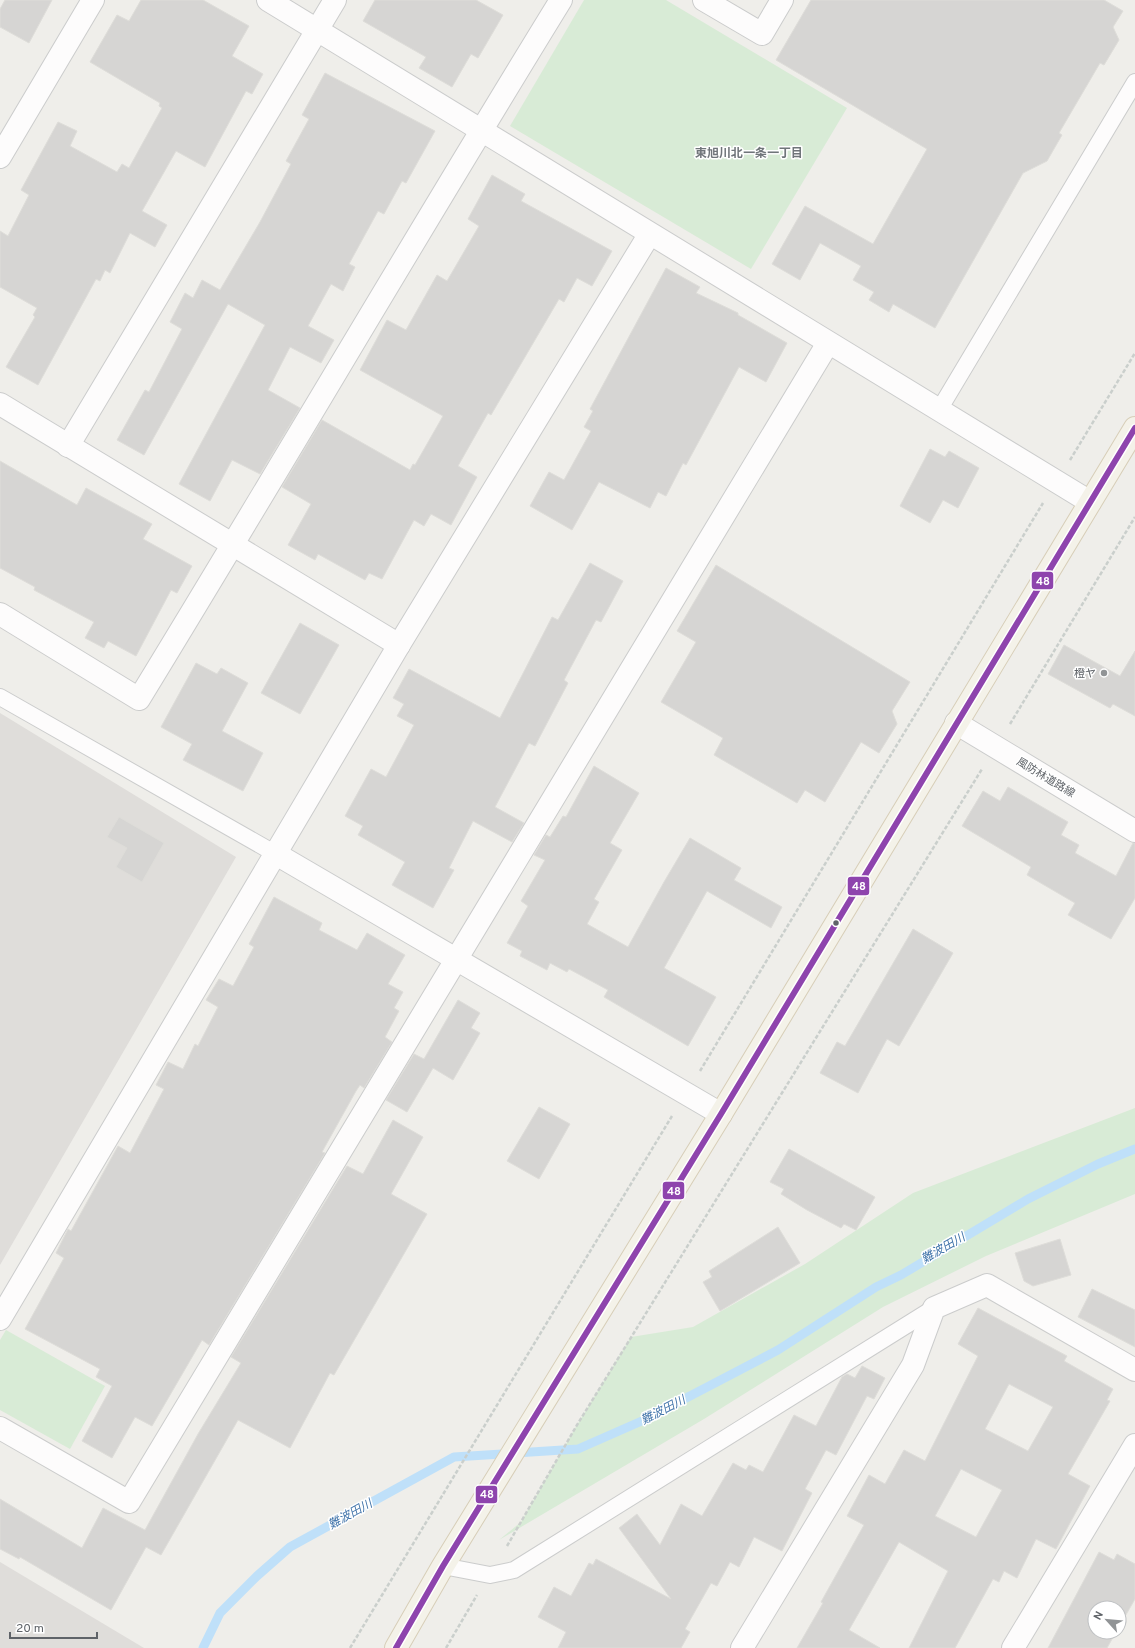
<svg xmlns="http://www.w3.org/2000/svg" width="1135" height="1648" viewBox="0 0 1135 1648" font-family="Overpass,'Noto Sans JP',sans-serif">
<style>
.industrial{fill:#dfddda}
.green{fill:#d8ebd6}
.lines{fill:none;stroke-linecap:round;stroke-linejoin:round}
.stream{stroke:#bfe0f9;stroke-width:9}
.building{fill:#d6d5d3;stroke:#deddd9;fill-rule:evenodd}
.service-casing{stroke:#cbcccc;stroke-width:18}
.minor-casing{stroke:#cbcccc;stroke-width:24}
.primary-casing{stroke:#d7ceb8;stroke-width:24}
.path{stroke:#cacfcc;stroke-width:2.5;stroke-dasharray:4 2;stroke-linecap:butt}
.service{stroke:#fdfcfc;stroke-width:16}
.minor{stroke:#fdfcfc;stroke-width:22}
.primary{stroke:#f4f2e9;stroke-width:22}
.bus-1-casing{stroke:#fff;stroke-width:9}
.bus-1{stroke:#8e44ad;stroke-width:6}
.poi-dot{fill:#919496;stroke:#fff;stroke-width:1.5}
.bus-dot{fill:#5f6368;stroke:#fff;stroke-width:1.5}
.labels{text-anchor:middle;stroke-width:3;stroke-linejoin:round;paint-order:stroke}
.poi-label{font-size:11px;fill:#5f6368;stroke:#fff;text-anchor:end}
.street-label{font-size:11px;fill:#5f6368;stroke:#fff}
.neighbourhood-label{font-size:12px;font-weight:bold;fill:#70757a;stroke:#fff}
.water-label{font-size:12px;font-style:italic;fill:#4174aa;stroke:#fff}
.line-badge{stroke:#fff;stroke-width:1.5}
.badge-label{font-size:11px;text-anchor:middle;font-weight:bold;fill:#fff}
</style>
<rect width="100%" height="100%" fill="#efeeea"/>
<!-- industrial -->
<g class="industrial">
<path d="M0,713L236,857L0,1265Z"/>
<path d="M0,1562L144,1648H0Z"/>
</g>
<!-- green -->
<g class="green">
<path d="M584,0H666L847,108L751,269L510,126Z"/>
<path d="M1135,1108V1194L986,1256L883,1307L704,1419L499,1540L521,1522L577,1425L631,1337L693,1327L805,1264L913,1193Z"/>
<path d="M6,1330L105,1386L70,1449L0,1410V1340Z"/>
</g>
<g class="lines">
<!-- stream -->
<path class="stream" d="M203,1648L220,1613L257,1576L290,1547L454,1457L578,1449L644,1420L778,1350L876,1287L901,1275L1028,1199L1098,1164L1135,1149"/>
</g>
<!-- building -->
<g class="building">
<path d="M5,0H52L29,43L0,27V9Z"/>
<path d="M141,0H203L249,26L232,56L263,74L252,94L246,91L205,167L176,151L142,211L167,225L155,247L130,233L110,273L105,270L100,281L96,279L38,385L6,367L35,317L33,315L37,308L0,287V231L8,236L29,195L21,190L58,122L77,131L70,146L117,172L122,164L129,168L162,108L159,106L160,103L90,62L117,15L129,21Z"/>
<path d="M375,0H476L503,15L478,58L471,54L452,87L419,68L426,57L363,21Z"/>
<path d="M811,0H1104L1123,11L1113,27L1119,40L1104,65L1100,63L1059,133L1062,135L1047,161L1023,173L935,328L893,304L889,312L869,300L874,292L853,280L861,266L820,243L800,280L772,264L805,206L873,244L927,149L776,60Z"/>
<path d="M325,73L435,131L406,183L402,181L384,214L378,211L349,264L355,267L343,291L331,284L308,326L334,340L321,363L290,347L268,390L300,408L260,474L232,460L210,501L179,484L265,325L228,304L144,455L117,440L145,390L149,392L182,329L170,322L185,293L193,298L202,280L220,290L260,222L291,164L286,161L309,119L302,115Z"/>
<path d="M492,175L525,194L521,201L612,251L592,286L577,278L564,302L559,299L491,415L488,413L458,466L477,477L451,525L431,514L424,526L414,520L382,579L369,573L365,580L318,554L315,560L288,545L311,504L282,487L322,420L410,470L413,464L415,465L443,416L360,370L387,320L406,330L437,275L447,281L479,226L468,219Z"/>
<path d="M666,268L700,287L696,293L738,313V315L787,343L766,382L739,367L686,465L683,463L666,496L658,492L650,508L599,482L572,530L530,506L549,472L564,480L591,431L584,427L593,411L590,409Z"/>
<path d="M930,449L945,457L949,451L979,468L958,508L943,500L930,523L900,506Z"/>
<path d="M0,461L77,505L86,488L152,524L143,539L192,566L177,593L171,590L136,656L108,641L104,648L85,638L94,622L34,590L35,587L0,568Z"/>
<path d="M590,563L623,581L601,622L596,620L564,680L568,683L535,746L529,743L495,807L524,823L512,842L473,821L449,868L454,870L433,908L392,885L405,862L358,835L363,826L345,816L371,769L386,777L414,725L397,716L404,704L393,698L409,669L500,718L552,617L558,620Z"/>
<path d="M716,565L910,682L892,711L897,724L879,753L861,742L825,802L805,790L797,803L714,755L723,738L661,702L696,642L677,631Z"/>
<path d="M300,623L339,645L300,714L261,693Z"/>
<path d="M1064,645L1120,676L1135,651V716L1113,704L1110,708L1048,674Z"/>
<path d="M196,663L217,674L221,668L248,683L222,731L263,753L243,791L183,760L192,744L161,727Z"/>
<path d="M594,766L639,793L610,843L622,850L594,899L599,902L587,924L628,947L664,882L690,838L741,868L734,880L782,907L771,928L707,891L664,968L716,997L688,1046L604,997L608,990L569,969L567,972L550,963L547,970L520,956L522,951L507,943L528,906L521,901L545,860L534,855L546,835L550,837L563,816L566,817Z"/>
<path d="M1008,787L1068,822L1061,835L1079,845L1075,853L1116,876L1133,843H1135V898L1111,939L1068,915L1075,903L1027,875L1031,867L962,826L983,791L1000,801Z"/>
<path d="M119,817L164,843L142,882L116,867L127,848L107,837Z"/>
<path d="M274,897L322,923L319,930L357,950L367,933L405,955L388,984L403,992L394,1008L399,1011L385,1037L392,1042L364,1088L360,1085L356,1091L322,1152L325,1153L209,1345L202,1340L152,1426L135,1417L112,1458L82,1441L112,1386L96,1377L100,1369L25,1329L64,1258L56,1253L68,1229L71,1231L118,1146L130,1153L164,1089L156,1085L168,1062L183,1069L195,1044L198,1046L218,1007L206,1000L219,979L233,986L254,947L249,944Z"/>
<path d="M913,929L953,953L899,1046L887,1039L858,1093L820,1073L837,1042L845,1046Z"/>
<path d="M458,1000L480,1013L471,1028L480,1033L453,1080L433,1068L407,1112L386,1100L414,1054L424,1059Z"/>
<path d="M539,1107L570,1124L539,1179L507,1161Z"/>
<path d="M393,1120L423,1137L391,1194L427,1214L334,1375L330,1373L290,1448L238,1420L161,1555L146,1547L111,1610L20,1557L19,1559L0,1549V1499L82,1548L103,1508L145,1530L198,1434L241,1363L231,1357L347,1166L363,1174Z"/>
<path d="M789,1149L875,1197L856,1230L844,1224L841,1228L807,1210L781,1194L784,1189L770,1182Z"/>
<path d="M778,1227L800,1263L720,1311L703,1282L712,1277L709,1271Z"/>
<path d="M1060,1239L1071,1275L1033,1286L1024,1281L1015,1253Z"/>
<path d="M1092,1289L1135,1310V1347L1078,1317Z"/>
<path d="M978,1308L1067,1356L1064,1361L1113,1389L1107,1400L1110,1401L1068,1474L1090,1486L1056,1549L1036,1539L1017,1578L1004,1571L999,1582L993,1579L955,1648H909L948,1571L899,1542L849,1630L880,1648H797L823,1603L821,1602L864,1525L847,1516L869,1475L885,1484L904,1450L925,1461L978,1356L958,1344ZM1009,1384L1053,1407L1028,1451L985,1429ZM961,1469L1002,1490L976,1537L935,1516Z"/>
<path d="M862,1366L885,1378L874,1399L867,1396L836,1455L826,1450L805,1489L812,1493L782,1551L754,1537L739,1567L730,1562L717,1586L711,1583L685,1629L690,1632L681,1648H558L566,1632L538,1617L554,1587L571,1596L589,1563L593,1565L596,1559L671,1599L619,1528L637,1514L660,1545L681,1504L702,1516L733,1463L746,1470L749,1465L763,1472L794,1415L816,1426L842,1377L847,1374L855,1378Z"/>
<path d="M1099,1552L1114,1560L1117,1554L1135,1564V1599L1119,1627V1608H1095V1632H1116L1107,1648H1048Z"/>
</g>
<g class="lines">
<!-- service casing -->
<g class="service-casing">
<g id="service">
<path d="M939,410L1135,82"/>
<path d="M0,697L276,854"/>
<path d="M443,1566L490,1575L514,1570L934,1308"/>
</g>
</g>
<!-- minor casing -->
<g class="minor-casing">
<g id="minor">
<path d="M268,0L1090,502"/>
<path d="M704,0L762,34L782,0"/>
<path d="M0,157L93,0"/>
<path d="M0,404L399,645"/>
<path d="M68,446L335,0"/>
<path d="M0,614L139,699C281,467 418,232 561,0"/>
<path d="M956,723L1135,831"/>
<path d="M276,854L721,1114"/>
<path d="M0,1319L399,645L649,235"/>
<path d="M0,1428L129,1502L828,343"/>
<path d="M742,1648L913,1365L934,1308L987,1285L1135,1370"/>
<path d="M1013,1648L1135,1445"/>
</g>
</g>
<!-- primary casing -->
<g class="primary-casing">
<path id="primary" d="M396,1648L443,1566L721,1114L1135,428"/>
</g>
<!-- path -->
<g class="path">
<path d="M1070,460L1135,353"/>
<path d="M1010,724L1135,517"/>
<path d="M700,1071L1043,503"/>
<path d="M507,1546L577,1425L982,769"/>
<path d="M350,1648L672,1116"/>
<path d="M446,1648L477,1595"/>
</g>
<!-- service -->
<use href="#service" class="service"/>
<!-- minor -->
<use href="#minor" class="minor"/>
<!-- primary -->
<use href="#primary" class="primary"/>
<!-- bus-1 casing -->
<g class="bus-1-casing">
<path id="bus-1" d="M396,1648L443,1566L721,1114L1135,428"/>
</g>
<!-- bus-1 -->
<use href="#bus-1" class="bus-1"/>
</g>
<!-- markers -->
<circle class="poi-dot" cx="1104" cy="673" r="4"/>
<circle class="bus-dot" cx="836" cy="923" r="3.5"/>
<g class="labels">
<!-- poi labels -->
<g class="poi-label">
<text x="1096" y="677">橙ヤ</text>
</g>
<!-- street labels -->
<g class="street-label">
<text transform="translate(1046 777) rotate(31)" y="4">風防林道路線</text>
</g>
<!-- neighbourhood labels -->
<g class="neighbourhood-label">
<text x="749" y="157">東旭川北一条一丁目</text>
</g>
<!-- water labels -->
<g class="water-label">
<text transform="translate(943 1248) rotate(-30)" y="4">難波田川</text>
<text transform="translate(663 1410) rotate(-27)" y="4">難波田川</text>
<text transform="translate(350 1514) rotate(-29)" y="4">難波田川</text>
</g>
</g>
<g class="line-badge">
<rect x="1031" y="571" width="23" height="19" rx="4" fill="#8e44ad"/>
<rect x="847" y="876" width="23" height="20" rx="4" fill="#8e44ad"/>
<rect x="662" y="1181" width="23" height="19" rx="4" fill="#8e44ad"/>
<rect x="475" y="1485" width="23" height="19" rx="4" fill="#8e44ad"/>
</g>
<g class="badge-label">
<text x="1043" y="585">48</text>
<text x="859" y="890">48</text>
<text x="674" y="1195">48</text>
<text x="487" y="1498">48</text>
</g>
<!-- north arrow -->
<g transform="translate(1107 1620) rotate(297)"><circle r="19" fill="#ffffff" stroke="#bfc1c3"/>
<path d="M0-3L7 15L0 10L-7 15Z" fill="#919496"/>
<text y="-6" font-size="11" font-weight="bold" text-anchor="middle" fill="#5f6368">N</text>
</g>
<!-- scale -->
<path d="M10 1632v6h87v-6" fill="none" stroke="#5f6368" stroke-width="2"/>
<text x="16" y="1632" font-size="12" fill="#5f6368" stroke="#ffffff" stroke-width="3" paint-order="stroke">20 m</text>
</svg>
